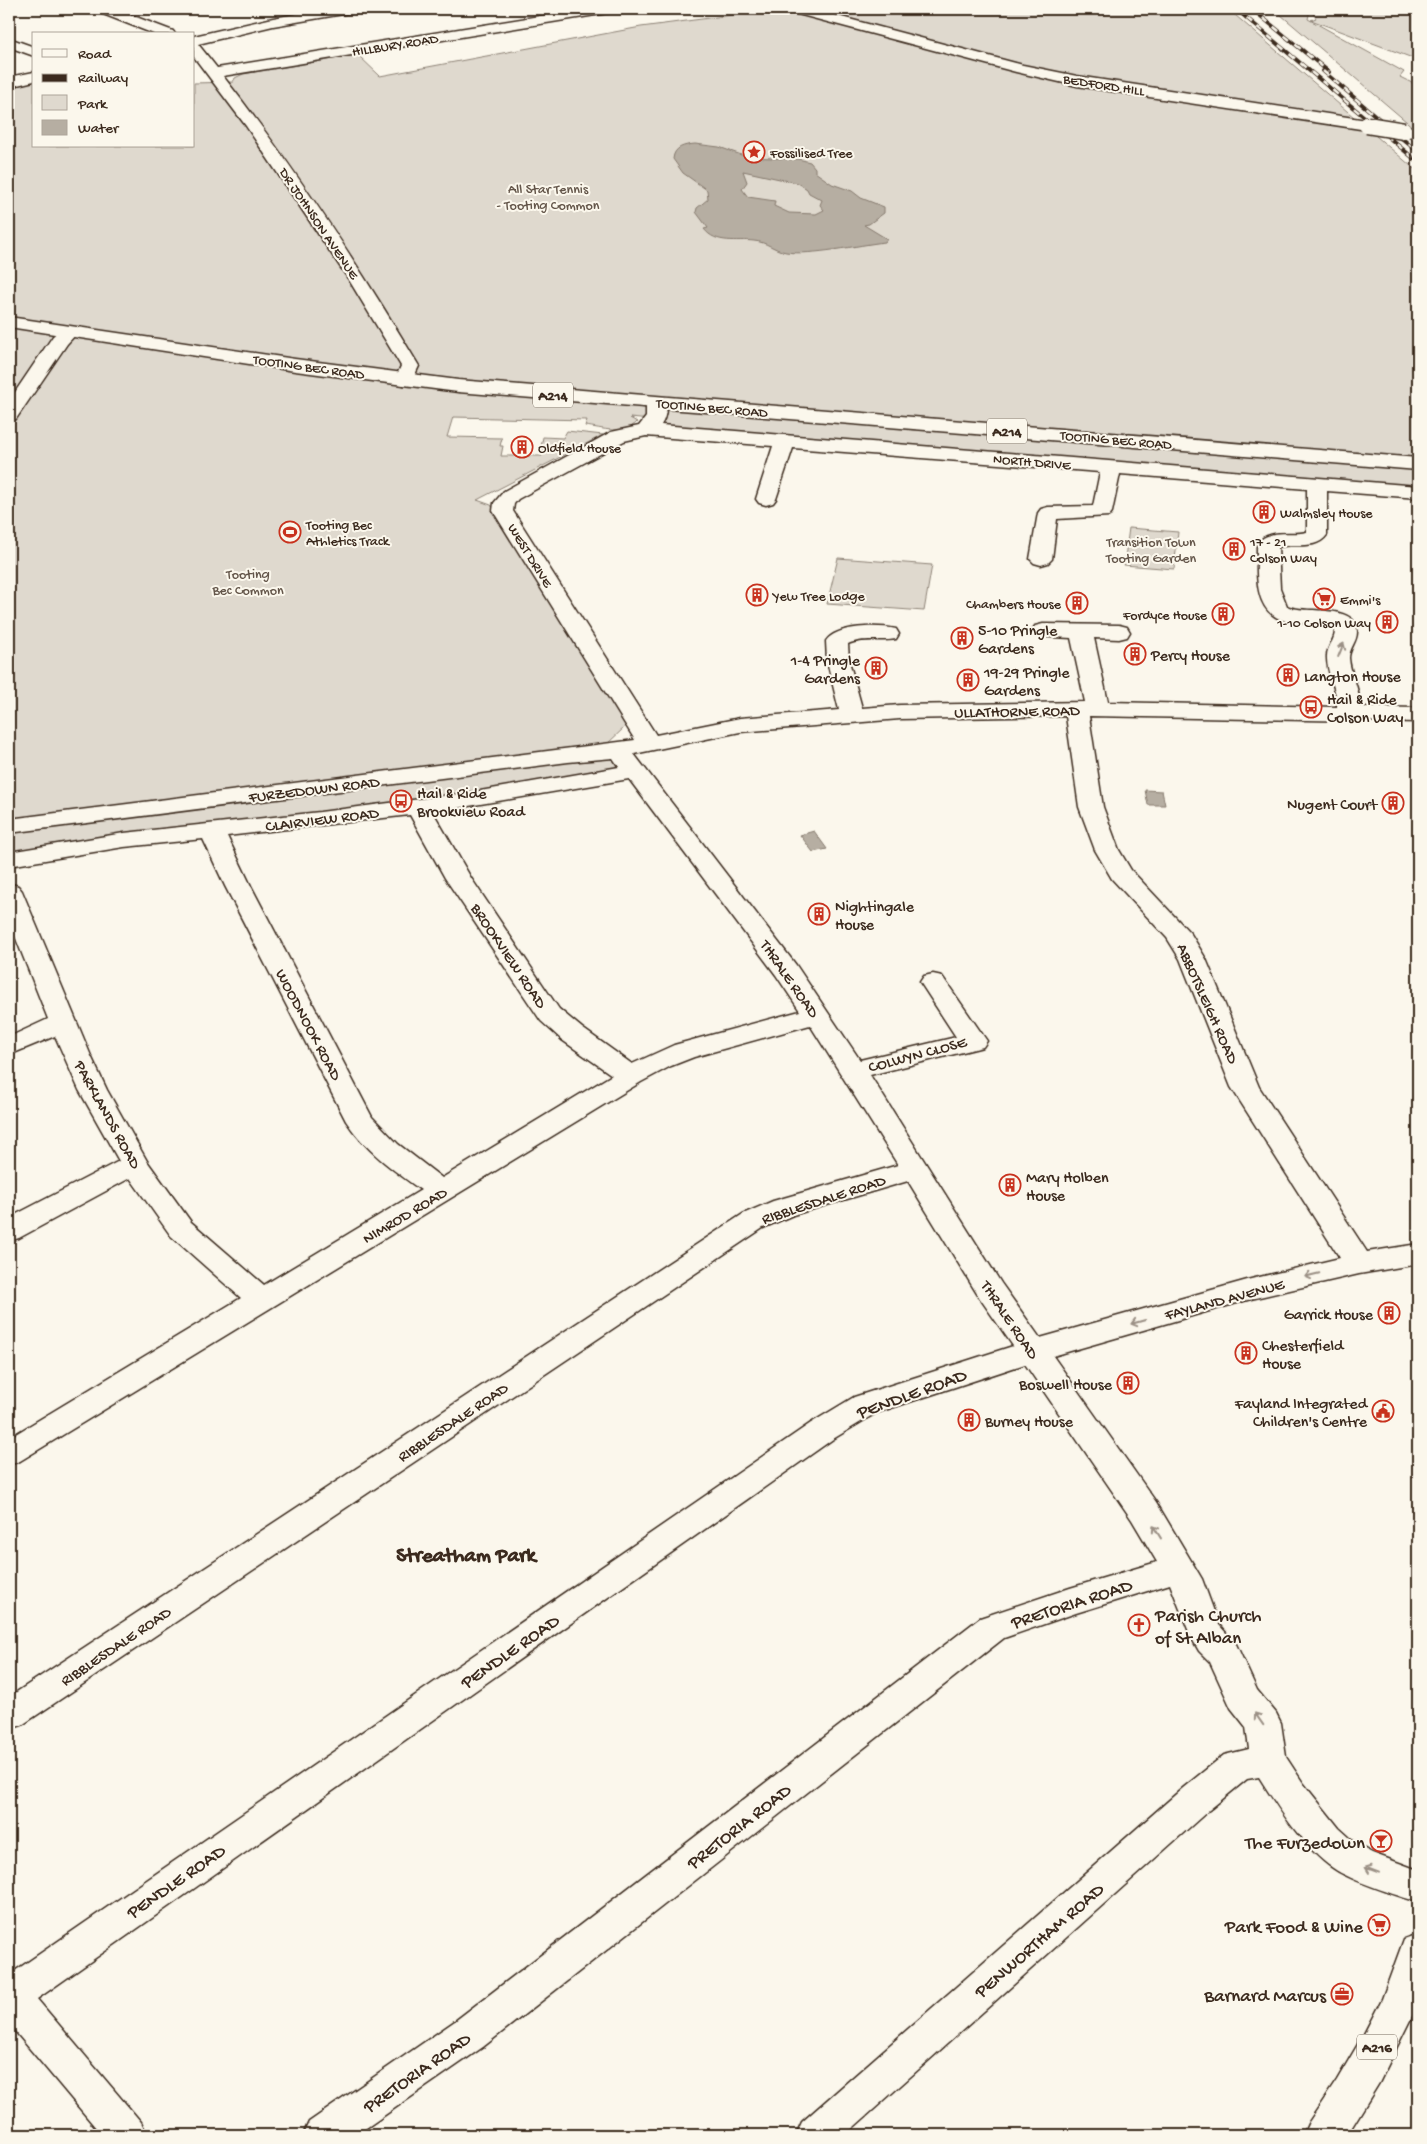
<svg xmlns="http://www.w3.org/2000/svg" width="1427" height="2144" viewBox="0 0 1427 2144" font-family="'Gochi Hand',sans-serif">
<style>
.green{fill:#dfd9ce;stroke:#8d8276}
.water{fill:#b6aea2;stroke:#85796d;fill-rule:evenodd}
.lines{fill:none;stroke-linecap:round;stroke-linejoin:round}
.minor-casing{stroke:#3b2a1e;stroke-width:3}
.major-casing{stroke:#3b2a1e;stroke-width:3}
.highway-casing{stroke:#3b2a1e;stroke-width:3}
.minor{fill:#fbf7ec;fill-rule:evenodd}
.major{fill:#fbf7ec;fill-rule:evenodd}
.highway{fill:#fbf7ec;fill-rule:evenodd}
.rail-casing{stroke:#3b2a1e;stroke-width:4}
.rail{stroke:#fbf7ec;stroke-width:2.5;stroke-dasharray:7;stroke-linecap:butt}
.major-bridge-casing{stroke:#3b2a1e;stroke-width:19;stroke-linecap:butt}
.major-bridge{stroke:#fbf7ec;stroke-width:16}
.oneway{stroke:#9b9085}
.labels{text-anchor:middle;stroke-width:4;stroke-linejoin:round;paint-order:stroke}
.far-street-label{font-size:14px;fill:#3b2a1e;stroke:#fbf7ec}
.far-poi-label{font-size:14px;fill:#3b2a1e;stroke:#fbf7ec;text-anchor:start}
.far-park-label{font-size:14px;fill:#64564a;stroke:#fbf7ec}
.shield{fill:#fbf7ec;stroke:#75685c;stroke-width:1}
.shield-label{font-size:15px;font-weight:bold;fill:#3b2a1e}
.poi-label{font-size:16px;fill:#3b2a1e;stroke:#fbf7ec;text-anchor:start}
.street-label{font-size:16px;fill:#3b2a1e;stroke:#fbf7ec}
.near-street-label{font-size:19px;fill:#3b2a1e;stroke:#fbf7ec}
.near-poi-label{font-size:19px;fill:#3b2a1e;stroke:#fbf7ec;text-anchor:end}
.near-neighbourhood-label{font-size:21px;font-weight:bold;fill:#3b2a1e;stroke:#fbf7ec}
</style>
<rect width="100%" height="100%" fill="#fbf7ec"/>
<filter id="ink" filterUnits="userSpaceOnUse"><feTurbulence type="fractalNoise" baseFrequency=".02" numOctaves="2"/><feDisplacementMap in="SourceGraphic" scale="10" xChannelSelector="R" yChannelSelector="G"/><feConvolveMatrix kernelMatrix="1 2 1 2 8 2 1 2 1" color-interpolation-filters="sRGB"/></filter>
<g filter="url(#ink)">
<!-- green -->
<g class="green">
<path d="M778,9H1228L1418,172V490L1115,461L658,427L661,421L630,418L637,422C624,436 602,428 585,426L587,420L453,417L447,437L502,438L500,446H503L501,456H542L544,448L541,447L543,437L563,438L567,431L603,435L477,500L491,505L626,726L605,746L617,767L525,784L426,800L214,826L135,832L9,853V85L34,79V146H194V83L233,82L235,78L243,74L358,55L380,76L641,27Z"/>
<path d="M1274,9H1418V60L1311,20L1316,18L1310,10L1308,19L1404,72L1400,77L1418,86V143L1409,136L1414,128Z"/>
<path d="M1129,528L1178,532L1174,569L1124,565Z"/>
<path d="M838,558L932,565L924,611L827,604Z"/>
</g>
<!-- water -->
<g class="water">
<path d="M695,144L719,147L747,157L798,159L810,162L815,168V172L832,184L852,191L861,198L884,207V213L869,224L864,225L887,239L885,242C858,245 811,256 786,252C774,250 767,242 754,241C738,239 716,245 704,229L708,228L696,212L697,208L708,199L707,190L683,173L673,159C674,147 684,145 695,144ZM743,171L798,183L807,189L809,193L822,200L820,205L824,210L816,214L789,213L774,206L775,201L748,197L742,189L747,182Z"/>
<path d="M1145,790L1162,791L1165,805H1148Z"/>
<path d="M814,831L827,849L813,852L800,835Z"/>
</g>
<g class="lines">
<!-- minor casing -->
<g class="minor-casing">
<g id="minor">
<path d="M96,9H115L173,31L175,34H154L98,12Z"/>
<path d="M325,9H356L354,12L349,13L273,26L198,44L217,68L583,9H615L613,12L608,13L223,76C295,168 359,266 419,366L411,383L404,385L397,383L395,379L401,366L349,280L246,126L194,57V36L273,18Z"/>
<path d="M9,38L34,47V56L9,47Z"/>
<path d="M34,72V81L9,87V77Z"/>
<path d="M656,397L663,399C668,407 666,417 661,425L1418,486V498L1327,491V535C1316,551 1293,542 1278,547L1280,588L1287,606C1303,615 1357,602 1357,632C1357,642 1349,648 1349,658C1350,675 1361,689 1359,707L1418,708V722L1089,716L1103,807L1119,850L1131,870L1191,934L1206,959L1259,1087L1367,1252L1418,1244V1264L1359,1274L1251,1299L1053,1356L1156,1502L1202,1579L1219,1625L1236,1644L1257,1690L1276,1713L1281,1723L1286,1757L1303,1783L1339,1828L1359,1846L1372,1853L1418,1870V1902C1396,1895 1351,1881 1333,1868C1304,1848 1278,1807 1259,1777L1247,1779L1209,1810L845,2135H796L802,2122L1183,1788L1224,1755L1249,1749L1246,1727L1231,1708L1210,1662L1199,1651L1191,1637L1170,1584L1076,1613L1004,1638L483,2047L356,2135H303L309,2122L455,2021L980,1618L1070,1588L1157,1562L1132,1520L1025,1364L876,1413L833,1439L37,1999L141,2122L147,2135H102L9,2024V1975L811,1423L854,1397L1013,1346L979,1297L908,1181L793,1215L763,1228L22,1725L9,1729V1697L743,1214L773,1201L898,1165L810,1025L694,1057L671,1066L641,1082L20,1461L9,1465V1438L241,1298L171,1236L130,1178L19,1238L9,1241V1218L119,1161L79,1090L55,1036L9,1055V1037L48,1019L9,921V883L18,886L22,891L91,1056L107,1090L147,1161L191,1222L264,1285L421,1190C393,1170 365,1150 346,1121L225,886L203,839L124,847L9,866V852L124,833L320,812L474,792L619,767L613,758L568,762L9,833V819L635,740L493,511L494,503L504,491L611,432L639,426L646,417V403L649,399ZM646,436L773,446L756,499L759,503L766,505L773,503L776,499L793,448L1100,472L1093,506L1048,507L1041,509L1038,513L1030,559L1034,563L1041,565L1048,563L1052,559L1057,519L1109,516L1112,512L1120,474L1307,489V532C1291,536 1268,528 1257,544C1257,580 1252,621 1299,623C1311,623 1324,621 1334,627C1338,638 1327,645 1327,656C1326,674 1338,689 1337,707L1108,702L1094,638L1119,639L1127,637L1130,632L1127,627L1119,625L1043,624L1035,626L1032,631L1035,636L1071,638L1085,702L900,705L862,708L849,661L848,644C863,637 880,642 896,639L899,634L896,629C878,625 837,625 826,641L827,661L839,710L740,718L656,735L513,511L514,504L518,499L624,441ZM1066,716L1079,807L1095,850L1112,879L1167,938L1180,959L1231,1087L1340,1258L1251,1279L1040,1338L1001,1283L870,1075L983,1047L987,1041L942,976L933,974L924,976L920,982L956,1037L860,1060L796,965L634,754L740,732L900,719ZM629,779L776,975L800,1011L674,1045L632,1064L582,1028L559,1009L471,878L433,812ZM410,815L445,878L541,1021L562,1040L612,1075L442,1178L398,1144L372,1117L251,886L227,836Z"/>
</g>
</g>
<!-- major casing -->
<g class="major-casing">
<g id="major">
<path d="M788,9H811L1023,65L1077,76L1367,120L1373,122L1375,125L1373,128L1367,130L1077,86L1016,72L790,12Z"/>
<path d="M1404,126L1418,128V138L1398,134L1396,131L1398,128Z"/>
<path d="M69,327L75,328L78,332L67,344L16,419L9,421V401L53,336L63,328Z"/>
<path d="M1418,1934V2004L1379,2083L1347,2135H1303L1309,2122L1337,2080L1364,2034L1382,1999L1404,1939Z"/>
</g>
</g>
<!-- highway casing -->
<g class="highway-casing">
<path id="highway" d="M9,317L295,359L458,380L1418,458V470L458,392L295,371L9,327Z"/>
</g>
<!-- minor -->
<use href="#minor" class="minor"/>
<!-- major -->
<use href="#major" class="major"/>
<!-- highway -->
<use href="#highway" class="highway"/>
<!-- rail casing -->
<g class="rail-casing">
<g id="rail">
<path d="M1236,9L1418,162"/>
<path d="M1252,9L1329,72"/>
<path d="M1323,71L1418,152"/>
</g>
</g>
<!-- rail -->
<use href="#rail" class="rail"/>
<!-- major-bridge casing -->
<g class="major-bridge-casing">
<path id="major-bridge" d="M1367,125L1404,131"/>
</g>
<!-- major-bridge -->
<use href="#major-bridge" class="major-bridge"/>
</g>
<!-- one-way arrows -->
<defs><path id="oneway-shaft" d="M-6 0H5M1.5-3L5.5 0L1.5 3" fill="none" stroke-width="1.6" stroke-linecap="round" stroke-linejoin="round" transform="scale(1.25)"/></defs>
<g class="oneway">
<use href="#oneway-shaft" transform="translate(1341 650) rotate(-68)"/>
<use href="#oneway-shaft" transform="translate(1312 1275) rotate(167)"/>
<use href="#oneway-shaft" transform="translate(1138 1322) rotate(164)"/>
<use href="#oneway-shaft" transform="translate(1157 1532) rotate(-122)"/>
<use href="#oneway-shaft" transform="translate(1259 1719) rotate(-125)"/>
<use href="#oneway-shaft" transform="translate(1372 1870) rotate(-159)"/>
</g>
</g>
<!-- icons -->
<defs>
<g id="sight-ring" transform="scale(1.125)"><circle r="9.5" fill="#fbf7ec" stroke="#c8321e" stroke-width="1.5"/><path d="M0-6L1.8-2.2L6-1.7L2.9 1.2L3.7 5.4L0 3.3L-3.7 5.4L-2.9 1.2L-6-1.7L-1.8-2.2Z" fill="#c8321e"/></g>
<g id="building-ring" transform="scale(1.125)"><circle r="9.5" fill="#fbf7ec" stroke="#c8321e" stroke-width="1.5"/><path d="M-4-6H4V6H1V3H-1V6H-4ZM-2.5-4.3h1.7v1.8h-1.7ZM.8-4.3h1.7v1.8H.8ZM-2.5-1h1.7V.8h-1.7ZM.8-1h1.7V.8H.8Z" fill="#c8321e"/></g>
<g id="stadium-ring" transform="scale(1.125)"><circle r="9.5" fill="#fbf7ec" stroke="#c8321e" stroke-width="1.5"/><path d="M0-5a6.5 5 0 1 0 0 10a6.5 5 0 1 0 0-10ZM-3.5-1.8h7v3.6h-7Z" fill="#c8321e"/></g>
<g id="supermarket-ring" transform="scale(1.125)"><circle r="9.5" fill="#fbf7ec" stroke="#c8321e" stroke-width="1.5"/><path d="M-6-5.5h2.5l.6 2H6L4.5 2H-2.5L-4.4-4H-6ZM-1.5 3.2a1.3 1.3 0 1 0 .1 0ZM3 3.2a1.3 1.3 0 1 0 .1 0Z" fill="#c8321e"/></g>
<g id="bus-ring" transform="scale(1.125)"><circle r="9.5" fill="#fbf7ec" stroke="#c8321e" stroke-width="1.5"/><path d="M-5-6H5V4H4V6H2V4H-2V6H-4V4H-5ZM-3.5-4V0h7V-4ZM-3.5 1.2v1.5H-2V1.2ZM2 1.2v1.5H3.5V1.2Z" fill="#c8321e"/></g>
<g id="civic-ring" transform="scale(1.125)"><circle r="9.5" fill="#fbf7ec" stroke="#c8321e" stroke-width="1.5"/><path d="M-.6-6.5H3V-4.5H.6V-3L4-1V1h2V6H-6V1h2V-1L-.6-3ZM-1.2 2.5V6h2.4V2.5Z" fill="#c8321e"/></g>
<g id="church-ring" transform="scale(1.125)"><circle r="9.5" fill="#fbf7ec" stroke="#c8321e" stroke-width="1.5"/><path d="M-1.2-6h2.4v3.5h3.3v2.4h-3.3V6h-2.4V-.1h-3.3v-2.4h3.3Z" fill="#c8321e"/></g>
<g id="bar-ring" transform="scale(1.125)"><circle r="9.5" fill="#fbf7ec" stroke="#c8321e" stroke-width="1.5"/><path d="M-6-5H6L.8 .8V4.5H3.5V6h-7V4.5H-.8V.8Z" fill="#c8321e"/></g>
<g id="office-ring" transform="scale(1.125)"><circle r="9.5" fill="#fbf7ec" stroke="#c8321e" stroke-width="1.5"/><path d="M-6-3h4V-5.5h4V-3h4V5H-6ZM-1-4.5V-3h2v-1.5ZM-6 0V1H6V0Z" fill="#c8321e"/></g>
</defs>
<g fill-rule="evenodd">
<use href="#sight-ring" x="754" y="152"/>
<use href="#building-ring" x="522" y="447"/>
<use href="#building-ring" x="1264" y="512"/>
<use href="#stadium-ring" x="290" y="532"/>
<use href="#building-ring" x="1234" y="549"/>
<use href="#building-ring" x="757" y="595"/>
<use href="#supermarket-ring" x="1324" y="599"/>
<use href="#building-ring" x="1077" y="603"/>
<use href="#building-ring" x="1223" y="614"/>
<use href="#building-ring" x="1387" y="622"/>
<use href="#building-ring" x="962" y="638"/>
<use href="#building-ring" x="1135" y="654"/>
<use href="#building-ring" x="876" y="668"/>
<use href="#building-ring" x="1288" y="675"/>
<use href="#building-ring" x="968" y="680"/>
<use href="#bus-ring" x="1311" y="707"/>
<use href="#bus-ring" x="401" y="801"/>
<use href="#building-ring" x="1393" y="803"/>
<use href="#building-ring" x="819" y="914"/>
<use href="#building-ring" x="1010" y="1185"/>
<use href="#building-ring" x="1389" y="1313"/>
<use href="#building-ring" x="1246" y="1353"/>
<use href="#building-ring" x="1128" y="1383"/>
<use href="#civic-ring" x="1383" y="1411"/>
<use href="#building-ring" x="969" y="1420"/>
<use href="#church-ring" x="1139" y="1625"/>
<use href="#bar-ring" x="1381" y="1841"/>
<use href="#supermarket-ring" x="1379" y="1925"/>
<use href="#office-ring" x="1342" y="1994"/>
</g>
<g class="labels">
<!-- far-street labels -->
<g class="far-street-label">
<text transform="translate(395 44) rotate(-9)" y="5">HILLBURY ROAD</text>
<text transform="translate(1104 84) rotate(9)" y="5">BEDFORD HILL</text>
<text transform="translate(320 223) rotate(56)" y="5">DR JOHNSON AVENUE</text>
<text transform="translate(309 366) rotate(8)" y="5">TOOTING BEC ROAD</text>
<text transform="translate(712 407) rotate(5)" y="5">TOOTING BEC ROAD</text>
<text transform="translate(1116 439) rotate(5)" y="5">TOOTING BEC ROAD</text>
<text transform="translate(1032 461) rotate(5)" y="5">NORTH DRIVE</text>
<text transform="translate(531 555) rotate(58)" y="5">WEST DRIVE</text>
</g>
<!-- far-poi labels -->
<g class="far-poi-label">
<text x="770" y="157">Fossilised Tree</text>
<text x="538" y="452">Oldfield House</text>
<text x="1280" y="517">Walmsley House</text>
<text x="306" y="529">Tooting Bec<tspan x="306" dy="16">Athletics Track</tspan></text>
<text x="1250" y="546">17 - 21<tspan x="1250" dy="16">Colson Way</tspan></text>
<text x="773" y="600">Yew Tree Lodge</text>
<text x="1340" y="604">Emmi's</text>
<text x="1061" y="608" text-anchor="end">Chambers House</text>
<text x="1207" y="619" text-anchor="end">Fordyce House</text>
<text x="1371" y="627" text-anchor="end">1-10 Colson Way</text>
</g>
<!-- far-park labels -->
<g class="far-park-label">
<text x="548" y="193">All Star Tennis<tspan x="548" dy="16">- Tooting Common</tspan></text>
<text x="1151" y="546">Transition Town<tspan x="1151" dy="16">Tooting Garden</tspan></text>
<text x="248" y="578">Tooting<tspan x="248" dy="16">Bec Common</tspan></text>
</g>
<!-- shield labels -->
<g class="shield">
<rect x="533" y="382.5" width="40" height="25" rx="4"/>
<rect x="987" y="418.5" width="40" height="25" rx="4"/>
<rect x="1357" y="2034.5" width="40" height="25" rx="4"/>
</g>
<g class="shield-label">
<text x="553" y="400">A214</text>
<text x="1007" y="436">A214</text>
<text x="1377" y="2052">A216</text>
</g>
<!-- poi labels -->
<g class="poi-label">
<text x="978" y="635">5-10 Pringle<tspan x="978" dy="18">Gardens</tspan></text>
<text x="1151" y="660">Percy House</text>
<text x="860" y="665" text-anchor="end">1-4 Pringle<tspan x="860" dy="18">Gardens</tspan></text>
<text x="984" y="677">19-29 Pringle<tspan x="984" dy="18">Gardens</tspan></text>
<text x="1304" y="681">Langton House</text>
<text x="1327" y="704">Hail &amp; Ride<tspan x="1327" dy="18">Colson Way</tspan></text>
<text x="417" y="798">Hail &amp; Ride<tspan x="417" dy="18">Brookview Road</tspan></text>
<text x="1377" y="809" text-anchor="end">Nugent Court</text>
<text x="835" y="911">Nightingale<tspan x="835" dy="18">House</tspan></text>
<text x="1026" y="1182">Mary Holben<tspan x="1026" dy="18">House</tspan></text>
<text x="1373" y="1319" text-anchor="end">Garrick House</text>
<text x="1262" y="1350">Chesterfield<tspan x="1262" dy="18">House</tspan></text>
<text x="1112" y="1389" text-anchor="end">Boswell House</text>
<text x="1367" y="1408" text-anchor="end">Fayland Integrated<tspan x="1367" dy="18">Children's Centre</tspan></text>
<text x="985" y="1426">Burney House</text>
</g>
<!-- street labels -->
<g class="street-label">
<text transform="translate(1017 710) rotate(-1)" y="6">ULLATHORNE ROAD</text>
<text transform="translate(314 788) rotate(-7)" y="6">FURZEDOWN ROAD</text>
<text transform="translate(322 818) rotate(-7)" y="6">CLAIRVIEW ROAD</text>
<text transform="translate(510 955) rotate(56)" y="6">BROOKVIEW ROAD</text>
<text transform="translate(791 978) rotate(55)" y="6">THRALE ROAD</text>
<text transform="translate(1209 1003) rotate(66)" y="6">ABBOTSLEIGH ROAD</text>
<text transform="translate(310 1024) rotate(62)" y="6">WOODNOOK ROAD</text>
<text transform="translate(917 1053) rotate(-15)" y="6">COLWYN CLOSE</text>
<text transform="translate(109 1114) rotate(61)" y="6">PARKLANDS ROAD</text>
<text transform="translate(823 1198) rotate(-18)" y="6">RIBBLESDALE ROAD</text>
<text transform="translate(404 1214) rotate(-31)" y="6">NIMROD ROAD</text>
<text transform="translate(1224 1298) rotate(-15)" y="6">FAYLAND AVENUE</text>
<text transform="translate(1011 1319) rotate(56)" y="6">THRALE ROAD</text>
<text transform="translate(452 1421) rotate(-34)" y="6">RIBBLESDALE ROAD</text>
<text transform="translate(115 1645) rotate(-34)" y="6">RIBBLESDALE ROAD</text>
</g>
<!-- near-street labels -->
<g class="near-street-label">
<text transform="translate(911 1392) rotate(-20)" y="7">PENDLE ROAD</text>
<text transform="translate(1071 1602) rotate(-18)" y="7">PRETORIA ROAD</text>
<text transform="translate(509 1650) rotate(-35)" y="7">PENDLE ROAD</text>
<text transform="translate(738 1825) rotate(-38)" y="7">PRETORIA ROAD</text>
<text transform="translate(175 1880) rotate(-35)" y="7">PENDLE ROAD</text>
<text transform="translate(1038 1939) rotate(-41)" y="7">PENWORTHAM ROAD</text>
<text transform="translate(416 2071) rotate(-35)" y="7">PRETORIA ROAD</text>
</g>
<!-- near-poi labels -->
<g class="near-poi-label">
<text x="1155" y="1621" text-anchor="start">Parish Church<tspan x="1155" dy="22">of St Alban</tspan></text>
<text x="1365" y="1848">The Furzedown</text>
<text x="1363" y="1932">Park Food &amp; Wine</text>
<text x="1326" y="2001">Barnard Marcus</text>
</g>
<!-- near-neighbourhood labels -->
<g class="near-neighbourhood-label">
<text x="466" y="1561">Streatham Park</text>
</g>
</g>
<!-- margin -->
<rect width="1427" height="2144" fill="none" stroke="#fbf7ec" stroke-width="30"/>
<rect x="15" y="15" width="1397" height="2114" fill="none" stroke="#3b2a1e" stroke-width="2" filter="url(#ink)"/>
<!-- legend -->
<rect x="32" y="32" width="162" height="115" fill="#fbf7ec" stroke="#aea59a"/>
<rect x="42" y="49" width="25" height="8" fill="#fbf7ec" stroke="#aea59a"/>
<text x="78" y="58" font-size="15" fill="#3b2a1e">Road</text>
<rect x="42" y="74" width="25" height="8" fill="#3b2a1e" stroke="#aea59a"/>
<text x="78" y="82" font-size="15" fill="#3b2a1e">Railway</text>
<rect x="42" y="95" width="25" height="15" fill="#dfd9ce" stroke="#aea59a"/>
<text x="78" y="108" font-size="15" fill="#3b2a1e">Park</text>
<rect x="42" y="120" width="25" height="15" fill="#b6aea2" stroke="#aea59a"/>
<text x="78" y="132" font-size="15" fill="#3b2a1e">Water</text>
</svg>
